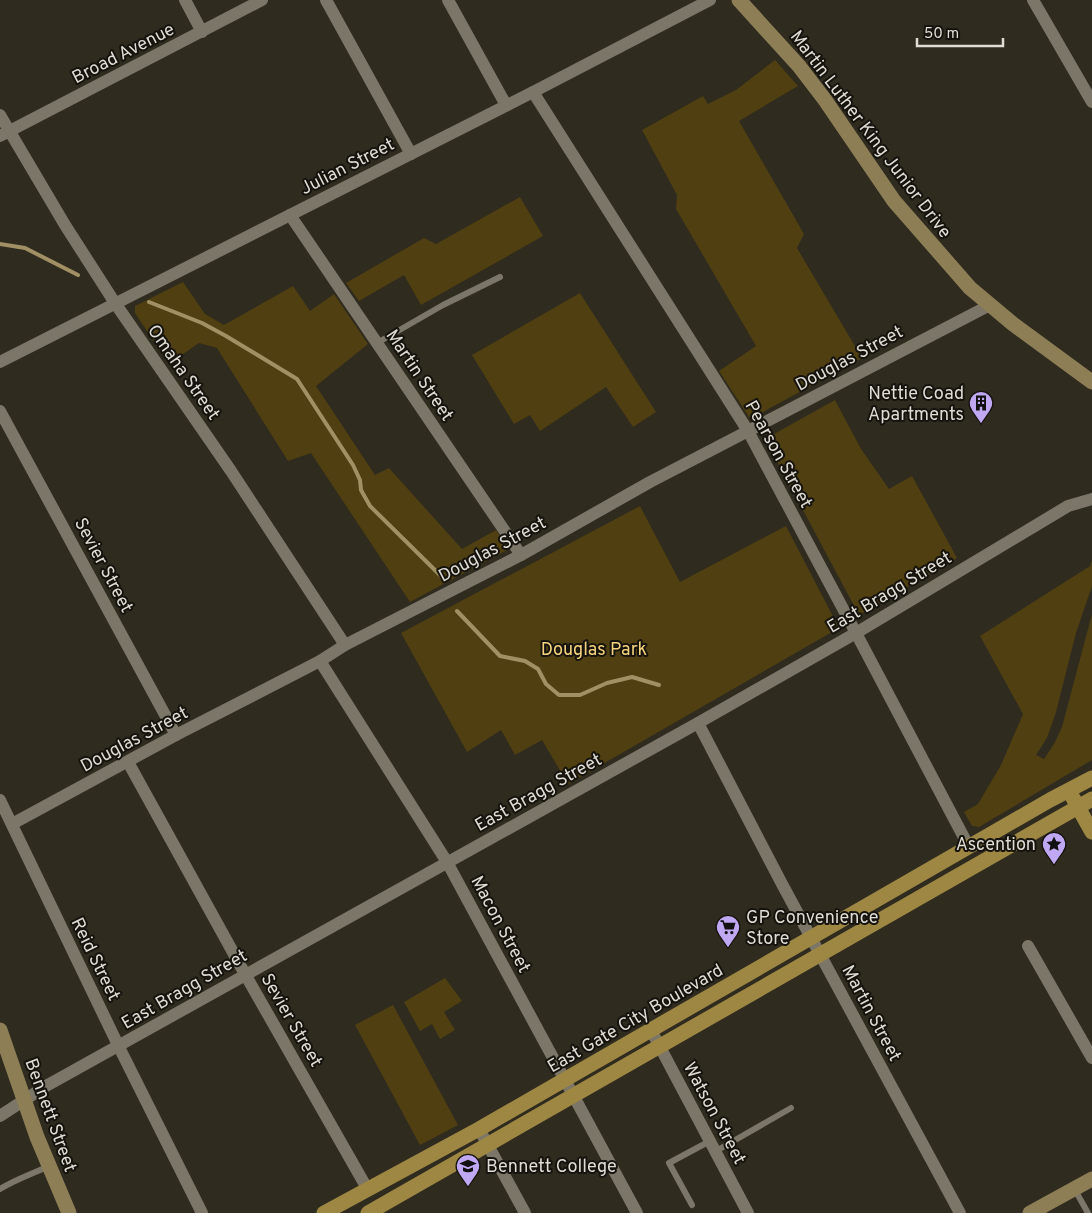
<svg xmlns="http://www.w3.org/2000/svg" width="1092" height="1213" viewBox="0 0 1092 1213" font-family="Overpass,sans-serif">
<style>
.green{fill:#4f3f11}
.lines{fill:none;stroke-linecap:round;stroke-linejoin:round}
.stream{stroke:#a09063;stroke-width:4}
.lane{stroke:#7b7668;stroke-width:6}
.street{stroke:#7b7668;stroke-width:12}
.secondary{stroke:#8d7e56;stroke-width:15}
.primary{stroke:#9e8743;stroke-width:15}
.labels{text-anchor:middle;stroke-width:4;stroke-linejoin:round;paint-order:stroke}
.street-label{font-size:18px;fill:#dfdcd4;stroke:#16130e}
.poi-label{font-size:18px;fill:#dfdcd4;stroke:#16130e;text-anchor:end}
.park-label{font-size:18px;fill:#f5d37c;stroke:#16130e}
</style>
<rect width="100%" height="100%" fill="#2f2b1f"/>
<!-- green -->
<g class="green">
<path d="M775,60L798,86L739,121L804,234L797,248L862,358L752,418L749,417L719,371L756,346L676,209L677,195L642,130L703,96L708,104L736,90Z"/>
<path d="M520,197L543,236L421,305L404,275L359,301L346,283L424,238L436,244Z"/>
<path d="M183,282L205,314L224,325L293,286L310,311L334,294L368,344L316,386L375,475L389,468L462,549L496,530L509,549L410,602L311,453L288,461L217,348L199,343L169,364L135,313V306Z"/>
<path d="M580,293L656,412L633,427L606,387L540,431L530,415L514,424L472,355Z"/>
<path d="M835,400L861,449L889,489L912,476L957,558L859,615L765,439Z"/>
<path d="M640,506L680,582L786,526L839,628L568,784L542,740L515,755L501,730L467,752L401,633Z"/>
<path d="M1092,560V586L1076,633L1056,712L1047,738L1036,755L1044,759L1054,744L1062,727L1092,614V760L979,827L972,826L964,812L978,804L1001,765L1023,714L980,636L1090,566Z"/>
<path d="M445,978L462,1001L444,1012L455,1030L440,1039L432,1024L420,1031L404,1002Z"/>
<path d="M393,1005L458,1125L420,1145L355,1025Z"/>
</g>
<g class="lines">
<!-- stream -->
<g class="stream">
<path d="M0,244L25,248L78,275"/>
<path d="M149,302L202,323L226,336L297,379L353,465L360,480L361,490L370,506L443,578"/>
<path d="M457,611L500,656L525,661L538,669L546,684L559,695H580L607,683L632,677L659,685"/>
</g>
<!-- lane -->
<g class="lane">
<path d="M377,343L443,305L500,277"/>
<path d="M716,1151L791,1108"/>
<path d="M0,1189C16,1179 32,1174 49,1166"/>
<path d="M1075,1190L1088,1213"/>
<path d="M692,1205L669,1163L710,1141"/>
</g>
<!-- street -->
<g class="street">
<path d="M185,0L202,32"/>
<path d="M326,0L411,154"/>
<path d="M448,0L506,105"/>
<path d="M1033,0L1092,102"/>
<path d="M533,92L748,431L856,633L969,847"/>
<path d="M0,115L65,225L115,303L231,471L345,645"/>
<path d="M0,136L262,0"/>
<path d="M290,215L521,555"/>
<path d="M0,362L533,92L710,0"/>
<path d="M0,411L176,735"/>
<path d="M320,661L447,862L637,1213"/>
<path d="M698,723L782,884L960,1213"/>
<path d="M128,762L245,974L368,1190"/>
<path d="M0,800L119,1047L202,1213"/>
<path d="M12,824L176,735L320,661L345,645L521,555L650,482L990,305"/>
<path d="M1028,946L1092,1058"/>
<path d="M651,1030L748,1213"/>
<path d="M0,1116L46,1086L698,723L856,633L1068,506L1092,499"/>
<path d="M479,1129L525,1213"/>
</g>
<!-- secondary -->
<g class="secondary">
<path d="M739,0L799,66L825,100L894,201L970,288L1013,324L1092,382"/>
<path d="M0,1030L37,1137L69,1213"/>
<path d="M1030,1213L1092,1179"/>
</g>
<!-- primary -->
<g class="primary">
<path d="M1073,798L1092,832"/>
<path d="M324,1213L479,1129L1050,800L1092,778"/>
<path d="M368,1213L1092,799"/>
</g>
</g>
<!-- icons -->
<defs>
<g id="building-pin" transform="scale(1.25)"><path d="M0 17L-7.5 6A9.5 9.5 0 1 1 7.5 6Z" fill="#c0a8f3" stroke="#16130e"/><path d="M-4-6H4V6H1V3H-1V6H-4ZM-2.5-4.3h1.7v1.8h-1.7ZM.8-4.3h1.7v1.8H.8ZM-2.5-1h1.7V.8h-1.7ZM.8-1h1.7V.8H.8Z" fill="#111"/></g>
<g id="sight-pin" transform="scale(1.25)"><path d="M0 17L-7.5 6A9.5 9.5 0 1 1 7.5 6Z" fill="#c0a8f3" stroke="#16130e"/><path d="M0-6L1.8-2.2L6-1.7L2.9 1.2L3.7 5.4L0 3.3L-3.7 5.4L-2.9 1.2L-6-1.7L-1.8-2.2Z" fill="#111"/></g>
<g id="supermarket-pin" transform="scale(1.25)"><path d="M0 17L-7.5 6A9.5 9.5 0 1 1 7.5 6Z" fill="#c0a8f3" stroke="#16130e"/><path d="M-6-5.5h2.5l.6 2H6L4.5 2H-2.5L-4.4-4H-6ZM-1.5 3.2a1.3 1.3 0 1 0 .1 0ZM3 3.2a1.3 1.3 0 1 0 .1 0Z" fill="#111"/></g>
<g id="university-pin" transform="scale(1.25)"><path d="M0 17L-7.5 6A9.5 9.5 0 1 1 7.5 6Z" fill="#c0a8f3" stroke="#16130e"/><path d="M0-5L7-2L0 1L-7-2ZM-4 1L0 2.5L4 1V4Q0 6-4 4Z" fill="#111"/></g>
</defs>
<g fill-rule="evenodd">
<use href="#building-pin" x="981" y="403"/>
<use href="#sight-pin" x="1054" y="844"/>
<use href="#supermarket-pin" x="728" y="927"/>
<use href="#university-pin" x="468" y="1166"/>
</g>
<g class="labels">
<!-- street labels -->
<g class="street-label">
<text transform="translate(123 53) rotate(-27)" y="6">Broad Avenue</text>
<text transform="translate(871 134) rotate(53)" y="6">Martin Luther King Junior Drive</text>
<text transform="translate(347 166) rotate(-27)" y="6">Julian Street</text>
<text transform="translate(849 358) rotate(-28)" y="6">Douglas Street</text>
<text transform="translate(184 372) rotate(55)" y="6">Omaha Street</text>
<text transform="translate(420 375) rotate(56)" y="6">Martin Street</text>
<text transform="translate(779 454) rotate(61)" y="6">Pearson Street</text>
<text transform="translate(492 549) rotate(-28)" y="6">Douglas Street</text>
<text transform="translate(104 565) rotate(62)" y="6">Sevier Street</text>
<text transform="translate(889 592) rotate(-31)" y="6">East Bragg Street</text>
<text transform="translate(134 739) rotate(-28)" y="6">Douglas Street</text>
<text transform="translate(538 792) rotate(-29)" y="6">East Bragg Street</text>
<text transform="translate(501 924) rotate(62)" y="6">Macon Street</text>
<text transform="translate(96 959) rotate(64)" y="6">Reid Street</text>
<text transform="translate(184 989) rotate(-30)" y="6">East Bragg Street</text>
<text transform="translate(872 1013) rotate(62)" y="6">Martin Street</text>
<text transform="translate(635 1018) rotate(-30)" y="6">East Gate City Boulevard</text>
<text transform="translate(292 1020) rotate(60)" y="6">Sevier Street</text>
<text transform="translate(715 1113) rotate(62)" y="6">Watson Street</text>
<text transform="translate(51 1115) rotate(70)" y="6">Bennett Street</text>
</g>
<!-- poi labels -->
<g class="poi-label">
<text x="964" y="399">Nettie Coad<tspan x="964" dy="21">Apartments</tspan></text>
<text x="1036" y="850">Ascention</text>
<text x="746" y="923" text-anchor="start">GP Convenience<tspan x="746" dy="21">Store</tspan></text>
<text x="486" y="1172" text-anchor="start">Bennett College</text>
</g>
<!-- park labels -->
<g class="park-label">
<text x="594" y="655">Douglas Park</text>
</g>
</g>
<!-- scale -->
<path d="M917 38v8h86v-8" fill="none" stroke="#dfdcd4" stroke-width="2.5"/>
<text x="924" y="38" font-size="15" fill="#dfdcd4" stroke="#16130e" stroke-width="4" paint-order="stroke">50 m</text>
</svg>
